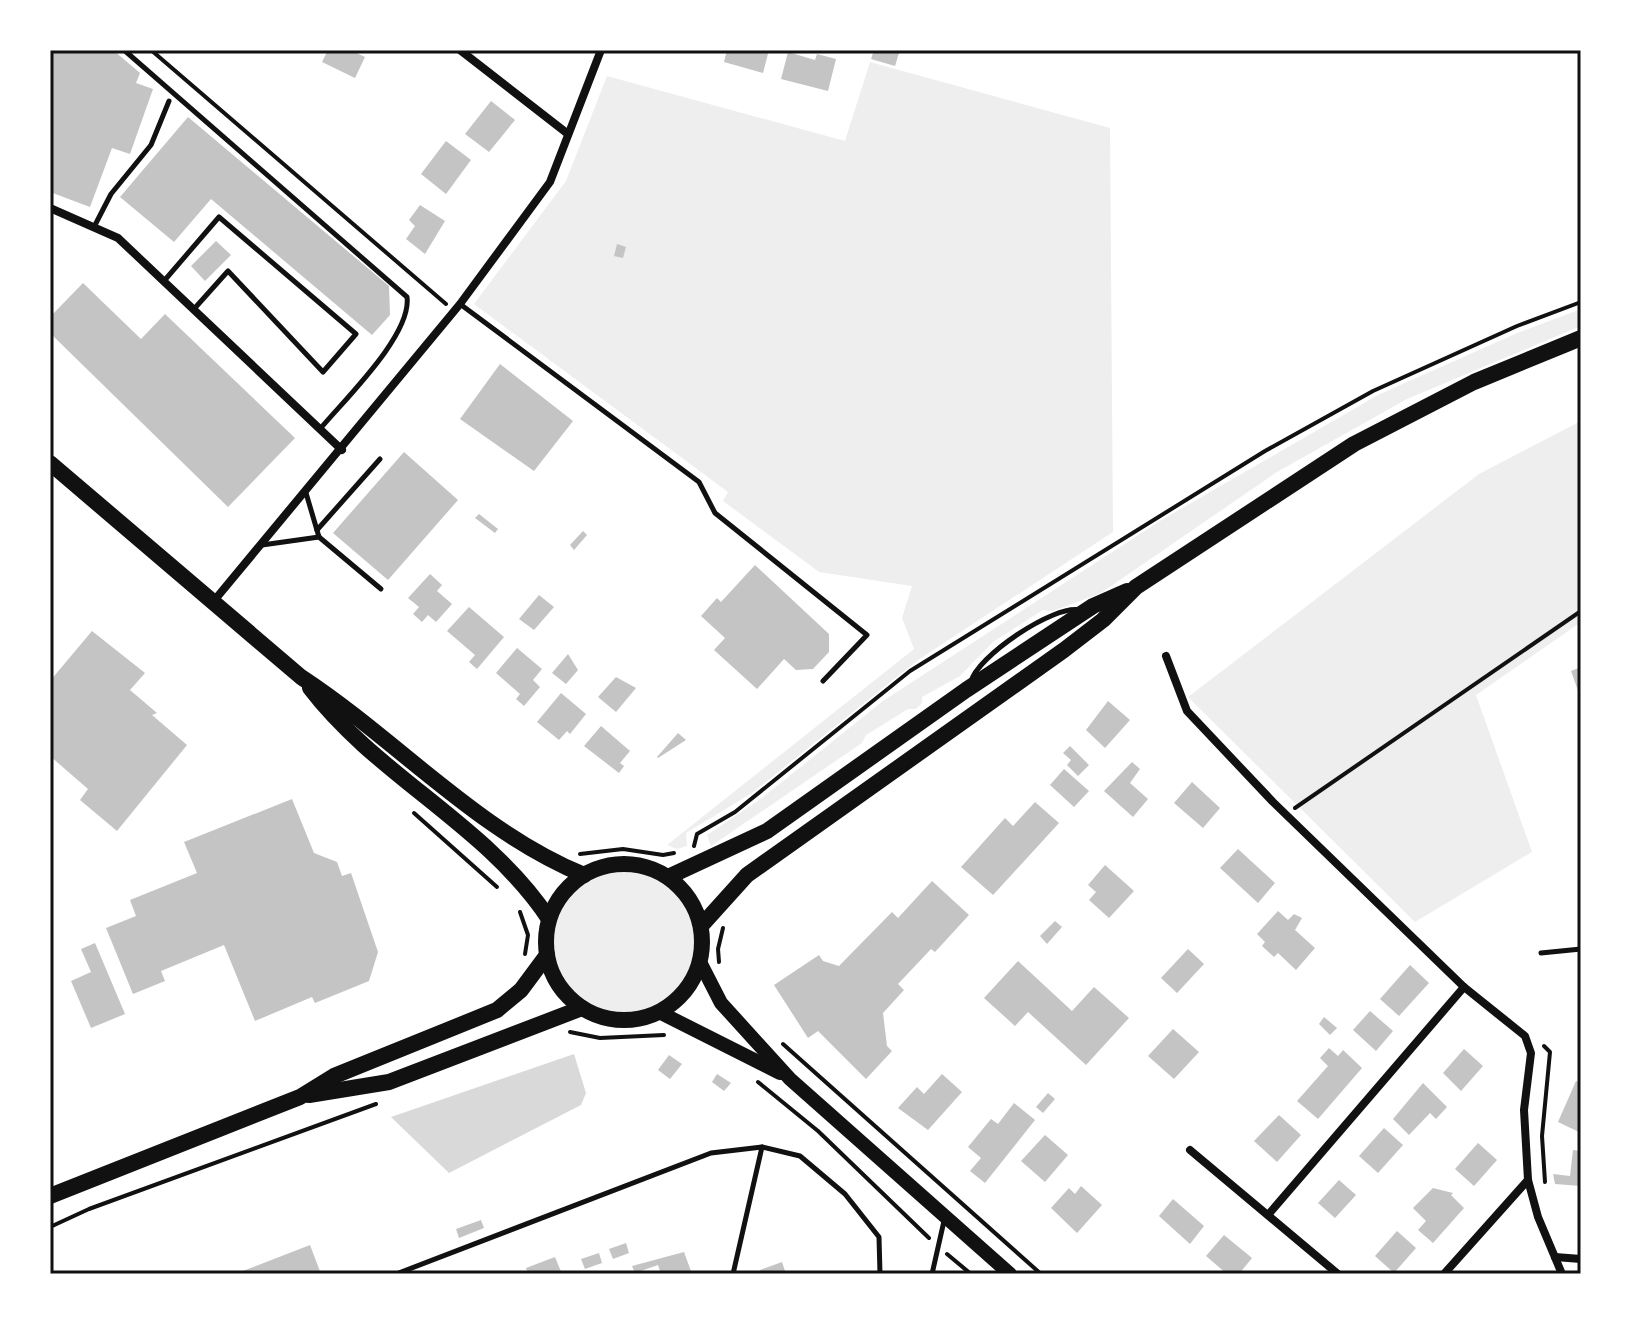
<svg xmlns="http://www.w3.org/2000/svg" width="1631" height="1324" viewBox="0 0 1631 1324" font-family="'Noto Sans',sans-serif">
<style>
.green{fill:#eee}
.water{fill:#d9d9d9}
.building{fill:#c4c4c4}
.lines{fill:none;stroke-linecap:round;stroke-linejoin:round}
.path{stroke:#111;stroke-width:4}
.service{stroke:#111;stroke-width:5}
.minor{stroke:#111;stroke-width:8}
.secondary{stroke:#111;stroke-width:14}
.primary{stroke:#111;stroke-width:16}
.neatline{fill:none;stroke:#111;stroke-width:3}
</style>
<rect width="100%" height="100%" fill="#fff"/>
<!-- green -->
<g class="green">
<path d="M870,62L1110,128L1113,532L918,660L752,793L686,833L687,846L677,849L667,845L914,649L902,618L912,586L819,572L723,501L728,492L474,304L566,181L607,76L845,141Z"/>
<path d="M1581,309V326L1407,399L1277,472L1101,593L1053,611L1043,610L993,642L960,676L922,697V703L916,709H908L866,735L862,743L711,846L707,835L762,798L883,701L1160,521L1378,395L1515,334Z"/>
<path d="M1581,421V622L1476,695L1532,852L1415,922L1188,697L1479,474Z"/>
<circle cx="624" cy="942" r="78"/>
</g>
<!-- water -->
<path class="water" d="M574,1054L586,1093L581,1105L449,1173L391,1117Z"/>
<!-- building -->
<g class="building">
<path d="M50,50H113L140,73L136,83L153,89L130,154L112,148L90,207L50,192Z"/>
<path d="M328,50H350L365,57L355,78L322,62Z"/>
<path d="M727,50H769L763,73L724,62Z"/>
<path d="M874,50L899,53L895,66L871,59Z"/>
<path d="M788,52L815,60L817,54L836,59L828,91L781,79Z"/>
<path d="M491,101L515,120L489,152L465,134Z"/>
<path d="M188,117L389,286L390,315L372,335L211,199L174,242L120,197Z"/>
<path d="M446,141L471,160L446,194L421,174Z"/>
<path d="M420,205L445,221L425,254L406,239L415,226L409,220Z"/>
<path d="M216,241L231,255L205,281L191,266Z"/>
<path d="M617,244L626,247L623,258L614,256Z"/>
<path d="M83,283L141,339L165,314L295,438L228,507L50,333V317Z"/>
<path d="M500,364L573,421L534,471L460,419Z"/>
<path d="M404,452L458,500L388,580L333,533Z"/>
<path d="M479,514L498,529L495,533L475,518Z"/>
<path d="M583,531L587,535L574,550L570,545Z"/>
<path d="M755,565L829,634V652L813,669L796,670L784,659L757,689L714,650L725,638L701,616L717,598L721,602Z"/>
<path d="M430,574L442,585L437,591L452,604L436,622L428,615L422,622L413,614L419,607L408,598Z"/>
<path d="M539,595L554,607L534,630L519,619Z"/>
<path d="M469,607L504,637L477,669L469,662L475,655L447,631Z"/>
<path d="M92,631L145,673L130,690L157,713L152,715L187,745L117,831L80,800L88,789L50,756V681Z"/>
<path d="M517,648L542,669L533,680L540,687L524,706L516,699L520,694L496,673Z"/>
<path d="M568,654L578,670L566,684L552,673Z"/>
<path d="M1581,667V699L1571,671Z"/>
<path d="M616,677L636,688L616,712L598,697Z"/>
<path d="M561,693L586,714L570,734L567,731L559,740L537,722Z"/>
<path d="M1108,701L1130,720L1105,748L1086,730Z"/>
<path d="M601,726L630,751L620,763L624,766L619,773L584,746Z"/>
<path d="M678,733L686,740L658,758L657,757Z"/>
<path d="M1070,746L1089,765L1078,776L1067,765L1071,760L1063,753Z"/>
<path d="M1132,762L1140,769L1130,783L1148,799L1133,817L1104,791Z"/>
<path d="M1064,769L1089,791L1074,807L1050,785Z"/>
<path d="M1192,782L1220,808L1203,828L1174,803Z"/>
<path d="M292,799L314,853L337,862L342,876L351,873L378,952L369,981L315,1003L312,997L255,1021L224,945L161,971L165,981L133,994L106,928L136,916L130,900L197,873L184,842Z"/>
<path d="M1035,802L1059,823L993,895L961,867L1005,818L1013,826Z"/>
<path d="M1238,849L1275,883L1258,903L1220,868Z"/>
<path d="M1105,865L1134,891L1109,918L1089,900L1096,892L1088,885Z"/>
<path d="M932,881L969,915L935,952L931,949L898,984L904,990L883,1013L887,1046L892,1051L866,1079L818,1031L808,1038L774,985L819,955L823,961L839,966L892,912L898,918Z"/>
<path d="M1278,911L1288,920L1294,914L1302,918L1295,930L1315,948L1296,970L1278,953L1274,957L1262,946L1265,942L1257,934Z"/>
<path d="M1055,921L1062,927L1047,944L1040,936Z"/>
<path d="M95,943L125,1014L91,1028L71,981L91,972L81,949Z"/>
<path d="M1188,949L1204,964L1177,993L1161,978Z"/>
<path d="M1018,961L1072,1011L1094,987L1129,1018L1086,1065L1028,1012L1015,1026L984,998Z"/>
<path d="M1410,965L1429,983L1399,1016L1380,999Z"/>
<path d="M1370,1011L1393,1031L1376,1051L1353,1030Z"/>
<path d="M1324,1017L1337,1028L1330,1035L1319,1024Z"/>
<path d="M1173,1029L1199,1052L1174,1079L1148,1056Z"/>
<path d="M1329,1048L1338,1056L1343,1050L1362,1068L1318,1119L1297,1101L1328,1066L1320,1058Z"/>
<path d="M1464,1049L1483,1066L1461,1091L1443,1073Z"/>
<path d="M669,1055L682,1064L670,1079L658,1070Z"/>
<path d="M717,1074L731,1083L724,1091L712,1082Z"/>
<path d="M942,1074L962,1092L928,1130L898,1108L917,1087L924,1094Z"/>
<path d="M1576,1081L1581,1083V1133L1558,1122Z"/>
<path d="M1423,1083L1447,1107L1436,1119L1430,1113L1409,1135L1393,1119Z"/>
<path d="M1048,1093L1055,1099L1043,1113L1036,1107Z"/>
<path d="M1014,1103L1035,1120L985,1183L970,1171L981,1158L968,1147L991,1119L998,1124Z"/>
<path d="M1279,1115L1301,1135L1277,1162L1254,1141Z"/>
<path d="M1384,1128L1403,1145L1378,1173L1359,1156Z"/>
<path d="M1045,1135L1068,1155L1045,1182L1021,1161Z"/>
<path d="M1478,1143L1497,1160L1474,1186L1455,1169Z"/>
<path d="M1573,1150L1581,1151V1186L1555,1184L1553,1174L1570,1176Z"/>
<path d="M1339,1180L1356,1195L1335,1218L1318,1203Z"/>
<path d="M1081,1186L1102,1205L1077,1233L1051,1208L1069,1188L1075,1194Z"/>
<path d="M1433,1188L1453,1193L1451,1195L1464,1208L1433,1243L1418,1230L1426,1221L1413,1208Z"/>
<path d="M1173,1199L1204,1226L1190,1244L1159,1216Z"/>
<path d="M481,1220L484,1228L459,1238L456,1229Z"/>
<path d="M1397,1231L1416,1248L1394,1273L1375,1256Z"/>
<path d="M1224,1235L1252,1258L1239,1274H1227L1206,1256Z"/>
<path d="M626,1243L629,1253L613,1259L609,1249Z"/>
<path d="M310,1245L321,1274H235Z"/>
<path d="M684,1252L692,1274H661L658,1265L635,1273L632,1266Z"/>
<path d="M599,1253L602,1263L585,1269L581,1259Z"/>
<path d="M555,1257L562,1274H528L526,1268Z"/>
<path d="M782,1262L786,1274H761L760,1270Z"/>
</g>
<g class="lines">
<!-- path -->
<g class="path">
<path d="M151,50L446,304"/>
<path d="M1295,808L1581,611"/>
<path d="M414,813L497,887"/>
<path d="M694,846L697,834L735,812L910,671L1265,451L1373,391L1517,326L1581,302"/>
<path d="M580,854L623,849L663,855L674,853"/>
<path d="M520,912L528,935L525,954"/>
<path d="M719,962L718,949L723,928"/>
<path d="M570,1032L600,1038L664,1035"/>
<path d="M783,1044L1041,1274"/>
<path d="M1544,1046L1550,1052L1542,1136L1545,1182"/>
<path d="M758,1082L818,1131L929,1238"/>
<path d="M50,1227L89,1209L376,1104"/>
<path d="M947,1254L971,1274"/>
</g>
<!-- service -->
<g class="service">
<path d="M124,50L407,297C412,335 344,400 320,429"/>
<path d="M94,227L111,194L151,145L169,101"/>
<path d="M164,281L219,217L356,334L323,372L228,271L194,309"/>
<path d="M460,304L699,482L715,513L867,635L823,681"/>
<path d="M306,493L319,537"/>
<path d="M317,530L380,459"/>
<path d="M262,545L319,537L381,589"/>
<path d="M971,682C976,657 1054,604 1080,610"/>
<path d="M1541,953L1581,949"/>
<path d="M396,1274L711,1153L762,1147L800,1156L845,1194L879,1237L880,1274"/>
<path d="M733,1274L762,1147"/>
<path d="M932,1274L944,1221"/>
</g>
<!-- minor -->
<g class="minor">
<path d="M460,50L568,134"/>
<path d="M50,208L118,238L342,450"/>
<path d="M213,602L460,304L550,182L601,50"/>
<path d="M1166,656L1187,711L1273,802L1464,987L1525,1036L1531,1053L1524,1110L1528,1180L1538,1217L1562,1274"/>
<path d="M1190,1150L1338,1274"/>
<path d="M1268,1215L1464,987"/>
<path d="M1555,1257L1581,1259"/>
<path d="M1444,1274L1528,1180"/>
</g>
<!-- secondary -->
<g class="secondary">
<path d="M700,962L721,1003L790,1079L1010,1274"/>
<path d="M659,1012L780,1073"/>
</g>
<!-- primary -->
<g class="primary">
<path d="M50,463L301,677C397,740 477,831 584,875"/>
<path d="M310,688C378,777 487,825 549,919"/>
<circle cx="624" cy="942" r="78"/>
<path d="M668,877L767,831L966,690L1093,606L1127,591"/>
<path d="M701,926L747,875L1064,650L1103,620L1136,587L1354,444L1474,382L1581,338"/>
<path d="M309,1095L389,1082L582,1008"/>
<path d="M50,1196L300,1097L334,1076L497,1010L521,990L547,955"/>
</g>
</g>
<!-- border -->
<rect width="1631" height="1324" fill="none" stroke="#ffffff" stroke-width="104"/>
<rect x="52" y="52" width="1527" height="1220" class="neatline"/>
</svg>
